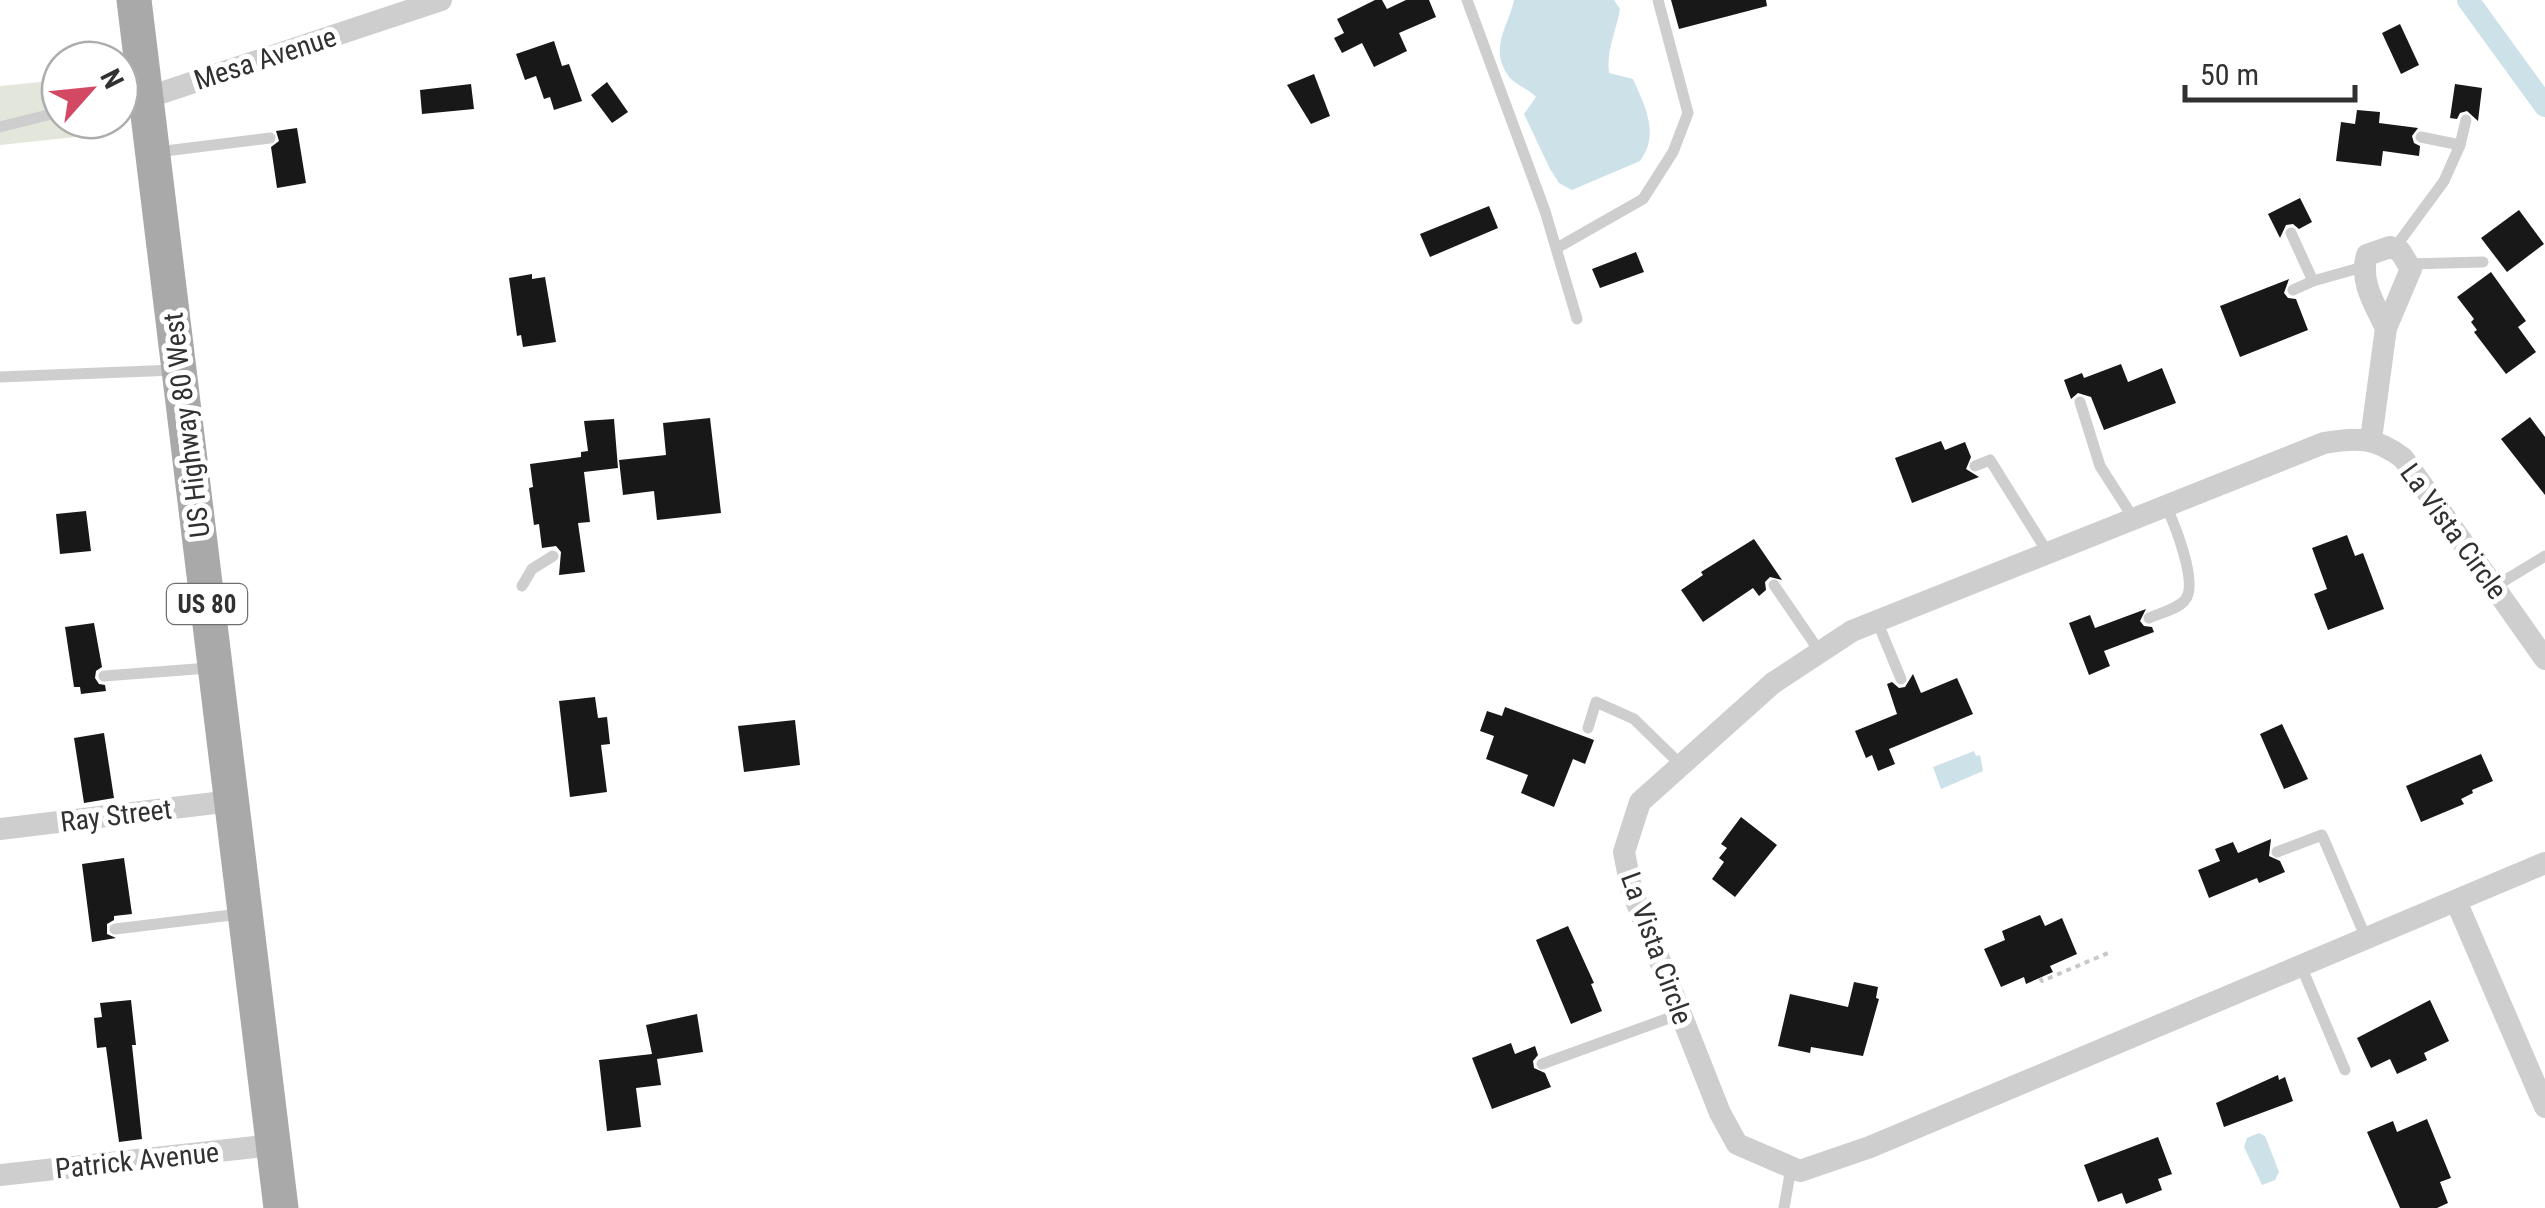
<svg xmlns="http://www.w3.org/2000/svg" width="2545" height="1208" viewBox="0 0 2545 1208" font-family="'Roboto Condensed',sans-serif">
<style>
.green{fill:#e3e7db}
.water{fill:#cde1e8}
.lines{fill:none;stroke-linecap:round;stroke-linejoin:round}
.canal{stroke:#cde1e8;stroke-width:22}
.building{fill:#181818}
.path{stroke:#c8c8c8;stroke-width:4;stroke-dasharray:5 5;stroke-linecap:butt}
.lane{stroke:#cecece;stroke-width:11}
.street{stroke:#cecece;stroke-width:22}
.primary{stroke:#a9a9a9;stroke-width:35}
.labels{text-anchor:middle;stroke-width:10;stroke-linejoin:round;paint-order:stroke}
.shield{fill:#fff;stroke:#6f6f6f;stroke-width:2.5}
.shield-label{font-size:25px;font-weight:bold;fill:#313131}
.street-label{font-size:28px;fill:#313131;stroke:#fff}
</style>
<rect width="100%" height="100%" fill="#fff"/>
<!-- green -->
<path class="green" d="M60,80V120H93L94,135L0,145V86Z"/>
<!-- water -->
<g class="water">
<path d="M1514,0H1614L1620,9C1616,32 1606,51 1609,73L1633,79C1645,106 1660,134 1640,161L1572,190L1559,183L1550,169L1524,114L1536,97C1529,89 1516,85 1510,78C1487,49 1509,26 1514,0Z"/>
<path d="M1974,751L1976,756L1980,755L1983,771L1941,789L1933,767Z"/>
<path d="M2259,1133L2265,1136L2279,1172L2275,1180L2262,1185L2244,1147L2247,1138Z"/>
</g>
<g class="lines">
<!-- canal -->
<path class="canal" d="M2468,0L2545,106"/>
</g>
<!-- building -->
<g class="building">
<path d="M1375,0H1382L1387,9L1406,0H1429L1436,17L1399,33L1407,51L1374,67L1362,43L1342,53L1334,38L1344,33L1337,19Z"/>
<path d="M1671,0H1766L1767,6L1679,29Z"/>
<path d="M2400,24L2419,65L2401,74L2382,33Z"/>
<path d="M554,41L562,66L569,64L582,101L554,110L550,97L544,99L536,76L525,80L516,54Z"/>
<path d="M1314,74L1330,116L1311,124L1287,85Z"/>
<path d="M607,82L628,112L612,123L591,95Z"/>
<path d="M471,84L474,109L422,114L420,90Z"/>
<path d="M2455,84L2482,88L2478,121L2467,111L2460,113L2457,119L2450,118Z"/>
<path d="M2357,110L2380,112L2379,123L2418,128L2412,136L2414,143L2420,146L2419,156L2383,151L2381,166L2336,161L2341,122L2355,124Z"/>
<path d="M297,128L306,183L277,188L271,147L279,141L276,131Z"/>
<path d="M2300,198L2312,222L2299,229L2293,224L2286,225L2280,238L2268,214Z"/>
<path d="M1489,206L1498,228L1430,257L1420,234Z"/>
<path d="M2519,210L2544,244L2507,272L2481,238Z"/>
<path d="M1636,252L1644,272L1600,288L1592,269Z"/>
<path d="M2491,272L2526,321L2518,327L2536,352L2506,374L2474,332L2477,330L2471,322L2474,319L2457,297Z"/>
<path d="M532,274V279L545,277L556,342L523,347L521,335L517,336L509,278Z"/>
<path d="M2289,279L2284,293L2288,298L2296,299L2308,330L2240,357L2220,306Z"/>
<path d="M2121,364L2128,382L2162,368L2176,403L2104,430L2091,397L2078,393L2071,399L2064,380L2082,373L2084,378Z"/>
<path d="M2530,417L2545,437V495L2501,439Z"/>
<path d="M710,418L721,513L657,520L654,491L623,495L619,460L666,455L663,423Z"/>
<path d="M614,419L618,468L584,472L590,522L578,523L585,572L559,575L561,552L556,546L542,548L539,524L534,525L529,488L533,487L530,464L581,457V452L588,451L584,421Z"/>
<path d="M1941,441L1945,450L1965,442L1971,457L1966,469L1979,477L1912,503L1895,458Z"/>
<path d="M86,511L91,551L60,554L56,514Z"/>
<path d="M2347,535L2355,556L2363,553L2384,609L2328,630L2314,594L2327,589L2312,548Z"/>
<path d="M1754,539L1782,580L1770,577L1765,582L1766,590L1759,596L1753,588L1703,622L1681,590L1703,575L1701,572Z"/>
<path d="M2146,609L2140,621L2144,626L2152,627L2154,632L2104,651L2110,666L2089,675L2069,623L2090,615L2095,628Z"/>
<path d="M94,623L102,667L96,671L95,678L99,684L105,685L106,691L81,694L80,687H74L65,627Z"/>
<path d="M1913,674L1921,693L1957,678L1973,714L1889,749L1895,764L1878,771L1872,755L1866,758L1855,731L1897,714L1887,684L1892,682L1899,688L1905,687Z"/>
<path d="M595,697L598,718L607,717L610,744L601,745L607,792L570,797L559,701Z"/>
<path d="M1505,707L1594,740L1585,764L1573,759L1554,807L1521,793L1528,775L1486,759L1494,736L1480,731L1487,711L1502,716Z"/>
<path d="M795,720L800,765L744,772L738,726Z"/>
<path d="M2282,724L2308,779L2284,789L2260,734Z"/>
<path d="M104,733L114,798L84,803L74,738Z"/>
<path d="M2481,754L2493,781L2472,790L2473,793L2461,799L2464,804L2421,822L2406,786Z"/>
<path d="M1741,817L1777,845L1735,897L1712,879L1724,862L1719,858L1727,848L1721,844Z"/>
<path d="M2271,839L2269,856L2280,861L2285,872L2259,883L2257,878L2209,898L2198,870L2220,861L2215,849L2233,842L2238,853Z"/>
<path d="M124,858L132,914L114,916V920L107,924V934L116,938L92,942L82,864Z"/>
<path d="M2040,915L2045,926L2062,918L2077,954L2050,966L2053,972L2026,984L2024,977L2001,987L1984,949L2005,940L2002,931Z"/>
<path d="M1568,926L1594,983L1591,984L1602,1011L1571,1024L1536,940Z"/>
<path d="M1854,982L1878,987L1876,998L1879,999L1863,1056L1811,1047L1810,1053L1778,1046L1790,994L1848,1007Z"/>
<path d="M131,1000L136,1045H132L142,1139L119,1142L106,1047L97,1048L94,1018L102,1017L100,1003Z"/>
<path d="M2430,1000L2449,1041L2424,1053L2427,1060L2397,1074L2390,1059L2371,1068L2357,1038Z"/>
<path d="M697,1014L703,1052L657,1059L661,1085L636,1088L641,1127L607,1131L599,1060L652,1054L646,1025Z"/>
<path d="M1511,1043L1515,1054L1535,1046L1538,1055L1533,1061L1534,1068L1545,1073L1551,1087L1492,1109L1472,1058Z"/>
<path d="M2278,1075L2279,1080L2285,1077L2293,1101L2224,1127L2216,1103Z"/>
<path d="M2427,1119L2451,1178L2440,1182L2448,1203L2437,1208H2400L2367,1132L2393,1121L2397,1132Z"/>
<path d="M2158,1137L2172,1174L2158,1179L2162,1190L2126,1204L2122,1193L2098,1202L2084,1165Z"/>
</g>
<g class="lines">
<!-- path -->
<path class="path" d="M2040,978L2042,981L2108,953"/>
<!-- lane -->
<g class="lane">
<path d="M1467,0L1545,211L1577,319"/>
<path d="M120,101L142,98"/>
<path d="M0,127L60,112"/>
<path d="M2460,145L2466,120"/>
<path d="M157,152L270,138"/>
<path d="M2291,233L2313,281L2363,267"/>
<path d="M1557,248L1643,199L1673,152L1688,113L1658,0"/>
<path d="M2394,249L2444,181L2460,145L2421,137"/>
<path d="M2409,264L2483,262"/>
<path d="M2293,290L2313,281"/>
<path d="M0,377L175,370"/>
<path d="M2080,402L2100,466L2134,519"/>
<path d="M1975,466L1990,460L2048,553"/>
<path d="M1774,585L1820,652"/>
<path d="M522,586L532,569L553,556"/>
<path d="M2494,587L2545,556"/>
<path d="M2149,618C2160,613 2178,609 2185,600C2199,584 2174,523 2166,506"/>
<path d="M1877,621L1901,679"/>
<path d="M104,676L209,668"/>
<path d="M1588,728L1596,702L1634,719L1681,765"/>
<path d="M2277,852L2322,835L2366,938"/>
<path d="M115,929L240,914"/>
<path d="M2301,966L2345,1070"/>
<path d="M1542,1064L1680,1014"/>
<path d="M1784,1208L1791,1168"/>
</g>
<!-- street -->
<g class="street">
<path d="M146,98L441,0"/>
<path d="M2371,439L2386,328L2411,269L2400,251L2390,247L2367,255C2359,281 2375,305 2386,328"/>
<path d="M2545,659L2403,458C2375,437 2357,437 2324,443L1852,631L1773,683L1640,802L1624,852L1631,888L1720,1113L1737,1144L1800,1171L1870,1147L2545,863"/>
<path d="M0,829L231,801"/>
<path d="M2456,901L2545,1107"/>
<path d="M0,1175L273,1145"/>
</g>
<!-- primary -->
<path class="primary" d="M134,0L281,1208"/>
</g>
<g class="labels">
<!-- shield labels -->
<rect class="shield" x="167" y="584" width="80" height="40" rx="8"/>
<g class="shield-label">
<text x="207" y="613">US 80</text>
</g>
<!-- street labels -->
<g class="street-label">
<text transform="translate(265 58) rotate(-18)" y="10">Mesa Avenue</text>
<text transform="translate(186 425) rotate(-97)" y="10">US Highway 80 West</text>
<text transform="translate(2454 531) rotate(54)" y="10">La Vista Circle</text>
<text transform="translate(116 815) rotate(-7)" y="10">Ray Street</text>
<text transform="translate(1657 948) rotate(70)" y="10">La Vista Circle</text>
<text transform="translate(137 1160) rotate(-6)" y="10">Patrick Avenue</text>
</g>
</g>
<!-- north arrow -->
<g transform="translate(90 90) rotate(63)"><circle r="48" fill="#ffffff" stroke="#adadad" stroke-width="2.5"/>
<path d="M0-8L18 38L0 25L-18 38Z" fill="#d34964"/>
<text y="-15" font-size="28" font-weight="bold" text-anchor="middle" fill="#313131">N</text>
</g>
<!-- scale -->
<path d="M2185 85v15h170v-15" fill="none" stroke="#313131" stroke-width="5"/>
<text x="2200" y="85" font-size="30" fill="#313131" stroke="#ffffff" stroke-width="8" paint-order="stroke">50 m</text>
</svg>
